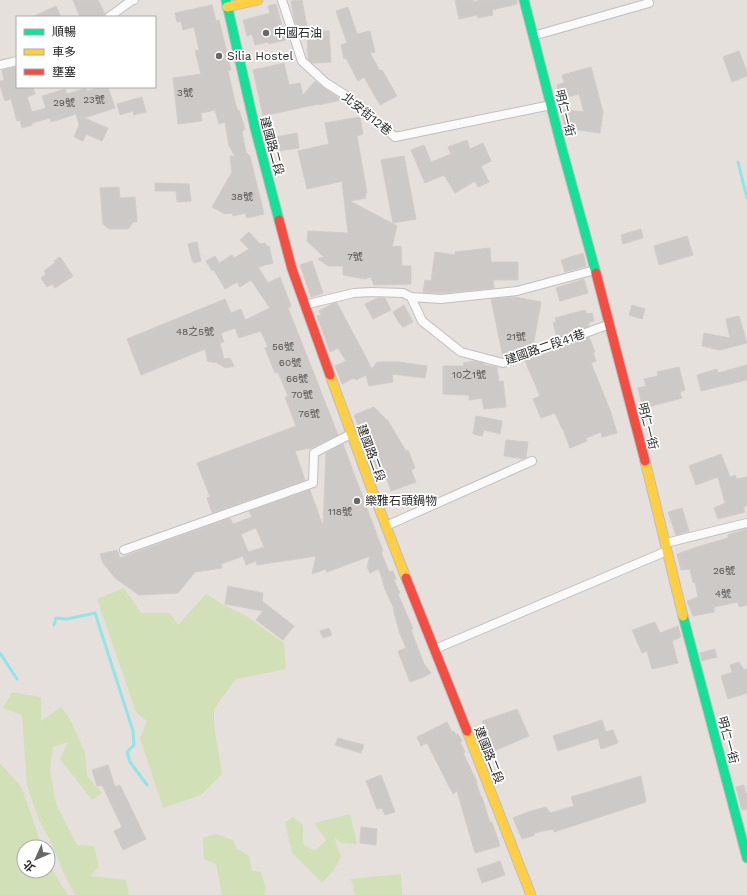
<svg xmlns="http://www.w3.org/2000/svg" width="747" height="895" viewBox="0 0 747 895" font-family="'Work Sans','Noto Sans TC',sans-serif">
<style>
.green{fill:#d1e0b6}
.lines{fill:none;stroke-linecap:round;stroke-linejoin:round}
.stream{stroke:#92e4e6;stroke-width:3}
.building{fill:#cdc9c6;stroke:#d1ccc9;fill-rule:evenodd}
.street-casing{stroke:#c0bebf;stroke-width:10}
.fast-casing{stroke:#c0bebf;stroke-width:11}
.slow-casing{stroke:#c0bebf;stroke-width:11}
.jam-casing{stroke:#c0bebf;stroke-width:11}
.street{stroke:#fbfafa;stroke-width:8}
.fast{stroke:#16e098;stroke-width:9}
.slow{stroke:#ffcf43;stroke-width:9}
.jam{stroke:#f24e42;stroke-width:9}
.poi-dot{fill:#6a6867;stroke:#fff;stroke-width:1.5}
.labels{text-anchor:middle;stroke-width:3.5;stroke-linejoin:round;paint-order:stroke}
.number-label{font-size:10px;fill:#525150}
.poi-label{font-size:12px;fill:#282828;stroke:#fff;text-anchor:start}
.street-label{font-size:12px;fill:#282828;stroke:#fff}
</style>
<rect width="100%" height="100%" fill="#e6e0dd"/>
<!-- green -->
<g class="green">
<path d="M124,588L141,613H170L178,625L206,594L224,605L245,615L284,643L286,669L236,679L214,709V725L222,774L201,795L163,808L140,738L147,721L136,712L97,599Z"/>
<path d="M12,692L41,697V721L61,707L71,721L85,753L87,776L102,793L92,800L60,759L68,742L53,747L50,769L56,804L77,845L94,846L99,867L90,876L126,880L129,895H75L64,874L52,844L39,820L27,786L22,715L3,708Z"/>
<path d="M0,763L22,788L42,847H24V871H48V863L68,895H0Z"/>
<path d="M350,814L357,844L341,843L334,837L341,857L333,871L322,883L292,853L285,822L293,817L303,825V844L315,851L326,840L314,823Z"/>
<path d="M215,834L233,840L236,848L249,856L252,871L261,872L266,889L264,895H222L216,864L204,859L203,838Z"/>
<path d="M401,874L402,895H355L351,879Z"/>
</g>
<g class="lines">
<!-- stream -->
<g class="stream">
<path d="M738,162L747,198"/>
<path d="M54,625L56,618L67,619L95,613L133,731L134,745L127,752L130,762L147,785"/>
<path d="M0,653L17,679"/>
</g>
</g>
<!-- building -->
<g class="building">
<path d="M73,0H98L105,14L104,17H80Z"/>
<path d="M302,0L308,31L299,33L294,18L291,1Z"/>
<path d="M455,0H473V2L481,0H517V4L492,10L493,15L478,18L477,15L459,19Z"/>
<path d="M276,4L286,40L269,44L268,42L255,45L252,34L247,36L243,20L270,13L268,6Z"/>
<path d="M212,5L216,21L219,20L231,70L228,71L236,106L238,111L239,110L245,129L242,132L246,152L250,156L264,214L247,218L245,213L233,216L232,213L225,214L212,207L232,172L230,156H235L229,146L225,122L219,124L215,110L201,113L202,121L178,124L173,78L201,74L195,51L199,50L194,27L183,30L181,21L177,22L175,13Z"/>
<path d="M56,6L61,17H32Z"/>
<path d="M348,7L357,34L370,31L375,52L370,53L380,71L382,70L397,96L380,105L364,77L358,81L346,58L344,59L341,45L347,43L336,11Z"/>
<path d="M329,31L331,62L312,63L308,59L307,32Z"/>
<path d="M739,51L747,72V76L732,82L723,57Z"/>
<path d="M284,63L289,85L300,83L303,95L315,81L341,100L319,105L318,104L263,116L253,70Z"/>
<path d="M16,67L17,87H33L35,94L27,97L32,112L46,108L42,96L65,89L67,94L86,88L87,91L100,87H108L115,108L84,118L108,128L102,141L86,134L83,141L74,137L79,125L76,114L51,122L50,118L32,123V125L22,128L20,120L17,121L11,99L5,101L0,85V81L4,80L2,70Z"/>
<path d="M591,67L603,112L600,133L565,128L560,109L584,112L579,94L560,99L557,85L564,83L562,75Z"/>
<path d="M142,97L146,112L134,115L133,111L120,115L117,104Z"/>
<path d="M360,117L363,134L357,136L367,193H365L366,198L350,201L397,226L392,247L401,246L402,266H411V284L374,285L371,277L365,279L343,275V266H328L318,259L324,257L307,241L308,231L348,233L342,181L307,189L298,151L329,144L325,123Z"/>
<path d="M297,133L299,148L278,151L276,137Z"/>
<path d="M467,140L470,149L483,143L491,161L481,166L489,182L478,187L475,181L455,193L444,175L425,183L411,150L424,145L431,162L451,154L448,147Z"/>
<path d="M404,156L416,219L393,223L381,160Z"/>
<path d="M155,183L189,184L191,201L177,202L176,191H155Z"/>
<path d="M119,187L120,198L135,197L137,222H133L128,229H109L103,224L100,188Z"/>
<path d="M641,229L643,238L623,244L621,235Z"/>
<path d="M249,232L260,244L265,243L267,247L269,246L273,263L258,267L268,283L280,277L291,306L288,308L338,435L311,448L295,451L305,480L212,513L207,498L210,497L197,463L296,426L285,397L288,396L278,372L275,373L265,348L268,347L261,331L239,338L235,328L221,333L224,342L220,343L224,359L230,358L234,366L226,368L215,362L212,363V361L208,362L205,349L141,375L127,339L225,299L231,313L241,309L245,320L270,308L251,280L240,287L237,282L225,289L214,270L212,271L206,261L215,256L219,263L232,255L234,258L249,249L240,240Z"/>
<path d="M687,236L693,255L659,265L654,246Z"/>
<path d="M197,242L201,261L194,263L192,260L188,244Z"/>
<path d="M490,248L491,262H518V280H493L494,288L441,293L423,292L425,280L431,281L435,252L455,255V252Z"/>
<path d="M583,253L586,266L565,272L561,260Z"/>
<path d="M60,257L73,276L55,288L52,284L47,287L41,278L46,274L44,271L55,263L54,261Z"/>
<path d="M312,261L323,293L311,297L300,265Z"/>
<path d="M584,279L588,293L560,301L556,288Z"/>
<path d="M515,297L541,302L533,346L503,357L491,299Z"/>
<path d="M378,298H385L391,310L373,319L365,304Z"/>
<path d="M334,303H337L372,369L377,362H399L427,366L425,378L392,374L393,382L369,386L366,375L356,380L354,378L342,384L335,366L346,361L338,348L330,352L317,316L321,315L319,311Z"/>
<path d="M404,305L413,322L403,327L399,323L393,312Z"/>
<path d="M632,305L645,309L642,319L629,315Z"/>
<path d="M585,310L587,314L592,313L594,321L589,322V326L557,338L553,323L556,322L555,318Z"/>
<path d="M739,316L747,343L720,350L702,346L704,333L730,338L726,319Z"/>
<path d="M589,337L595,352L593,353L596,361L591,363L610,410L617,433L602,437L601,432L586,438L587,441L570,448L563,429H562L555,413L541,418L533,399L540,396L525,361Z"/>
<path d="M475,361L484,364V365L497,367L499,382L503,381L506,407L484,409L482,398L469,400V395L443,394V366H464L463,363Z"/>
<path d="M747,365V380L701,391L697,375L717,369L718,373Z"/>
<path d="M679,367L685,390L680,392L682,398L644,408L642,405L638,388L646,386L644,379L658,376L657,372Z"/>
<path d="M374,407L388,421L406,451L408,450L415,468L411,470L416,482L391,491L387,479L381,481L354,415Z"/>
<path d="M476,416L502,421L500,434L484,430L482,436L473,434Z"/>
<path d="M506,440L528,442L526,458L524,459L504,456Z"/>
<path d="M343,444L383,551L381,552L389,572L393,571L396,579L394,580L400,593L398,594L413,629L411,630L424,664L431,673L426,676L410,682L398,651L406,648L400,634L393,609H394L385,589L379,569L370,573L367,567L370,556L327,572L326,569L312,574L316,556L257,565L256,561L246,565L243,556L221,564L222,568L195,572L178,593L139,595L115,578L103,563L100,554L117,550L120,558L230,518L233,524L252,517L249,511L310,490L323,526L326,453ZM256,528L264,547L248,552L241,534Z"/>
<path d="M721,454L730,477L735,475L737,479L747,477V506L743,507L745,512L718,519L714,508L725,503L718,477L696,485L689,466Z"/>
<path d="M682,508L689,531L676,535L668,512Z"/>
<path d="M747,529V605L739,607L738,602L714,607V612L693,616L687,601L698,597L695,582L693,583L690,569L681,570L677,554L697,547L728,538V535Z"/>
<path d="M228,586L263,593L262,601L294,626L283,640L256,620L263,611L225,604Z"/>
<path d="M655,622L660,633L678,626L681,637L672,641L678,663L652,669L647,651L642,653L632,630Z"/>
<path d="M329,628L332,635L323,638L320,631Z"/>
<path d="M715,649L717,657L702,661L700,653Z"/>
<path d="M739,662L744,670L747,669V693L728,699L721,676L732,672L730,665Z"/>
<path d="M517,709L529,736L494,751L482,721Z"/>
<path d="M602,720L606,732L613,730L618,743L601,749L598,738L558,751L553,736Z"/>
<path d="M447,722L452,732L454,731L456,735L458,734L462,741L460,742L465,752L463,753L477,782H476L481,797H482L490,823L492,822L500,846L475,853L457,791L453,794L427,743L421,746L417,737Z"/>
<path d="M338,738L364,745L361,753L335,745Z"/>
<path d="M108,765L115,787L120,785L146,839L123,850L114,831L122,827L102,785L97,786L92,770Z"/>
<path d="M381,775L395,812L385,815L382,808L377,809L366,781Z"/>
<path d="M641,776L646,802L554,832L553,829L534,833L535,835L522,839L513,818L528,812L546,807L550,813L574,806L571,797Z"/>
<path d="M744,785L747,797V809L742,810L736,787Z"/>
<path d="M361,827L377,829L376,845L360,843Z"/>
<path d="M500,861L505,875L482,883L477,869Z"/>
</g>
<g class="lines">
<!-- street casing -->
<g class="street-casing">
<g id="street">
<path d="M282,0L302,61L326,83L345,95L395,137L551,105"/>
<path d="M109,17L131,1L134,0"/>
<path d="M533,36L649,3"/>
<path d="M0,65L17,61"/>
<path d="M411,297L422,321L461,352L503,363L610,324"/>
<path d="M304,305L354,293L371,292L403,293L411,297L441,299L517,291L595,270"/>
<path d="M386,526L532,461"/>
<path d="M666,543L747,523"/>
<path d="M124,550L313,483L314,453L351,434"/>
<path d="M435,649L667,551"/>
</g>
</g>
<!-- fast casing -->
<g class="fast-casing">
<g id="fast">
<path d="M226,0L255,128L279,220"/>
<path d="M524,0L561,145L596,273"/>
<path d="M683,616L747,858"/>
</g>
</g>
<!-- slow casing -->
<g class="slow-casing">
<g id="slow">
<path d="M227,7L258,0"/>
<path d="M330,375L372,490L406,578"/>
<path d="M645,461L683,616"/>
<path d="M467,731L531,895"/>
</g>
</g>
<!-- jam casing -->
<g class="jam-casing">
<g id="jam">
<path d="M279,220L292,269L330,375"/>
<path d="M596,273L645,461"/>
<path d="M406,578L467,731"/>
</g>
</g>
<!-- street -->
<use href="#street" class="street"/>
<!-- fast -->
<use href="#fast" class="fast"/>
<!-- slow -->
<use href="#slow" class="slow"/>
<!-- jam -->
<use href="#jam" class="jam"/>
</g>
<!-- markers -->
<g class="poi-dot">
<circle cx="266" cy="33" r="4"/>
<circle cx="219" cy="56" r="4"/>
<circle cx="357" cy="501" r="4"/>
</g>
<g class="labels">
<!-- number labels -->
<g class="number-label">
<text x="185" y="96">3號</text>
<text x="94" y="103">23號</text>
<text x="64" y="106">29號</text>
<text x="242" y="200">38號</text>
<text x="355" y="260">7號</text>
<text x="195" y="335">48之5號</text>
<text x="516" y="340">21號</text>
<text x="283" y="350">56號</text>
<text x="290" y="366">60號</text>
<text x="469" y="378">10之1號</text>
<text x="297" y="382">66號</text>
<text x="302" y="398">70號</text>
<text x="309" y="417">76號</text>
<text x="340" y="515">118號</text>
<text x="724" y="574">26號</text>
<text x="723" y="597">4號</text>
</g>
<!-- poi labels -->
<g class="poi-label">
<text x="274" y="37">中國石油</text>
<text x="227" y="60">Silia Hostel</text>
<text x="365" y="505">樂雅石頭鍋物</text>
</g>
<!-- street labels -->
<g class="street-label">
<text transform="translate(565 113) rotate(76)" y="4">明仁一街</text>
<text transform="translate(367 114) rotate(39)" y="4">北安街12巷</text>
<text transform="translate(272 146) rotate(75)" y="4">建國路二段</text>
<text transform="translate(545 347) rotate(-19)" y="4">建國路二段41巷</text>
<text transform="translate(648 426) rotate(76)" y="4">明仁一街</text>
<text transform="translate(371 453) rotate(70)" y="4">建國路二段</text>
<text transform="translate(728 740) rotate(75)" y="4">明仁一街</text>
<text transform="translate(489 755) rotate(69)" y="4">建國路二段</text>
</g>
</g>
<!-- legend -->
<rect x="16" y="16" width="140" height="72" fill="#ffffff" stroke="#a9a9a9"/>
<rect x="24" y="29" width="20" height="6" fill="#16e098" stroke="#a9a9a9"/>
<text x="52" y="36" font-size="12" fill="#282828">順暢</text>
<rect x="24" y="49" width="20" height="6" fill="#ffcf43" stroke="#a9a9a9"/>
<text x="52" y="56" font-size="12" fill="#282828">車多</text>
<rect x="24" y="69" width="20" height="6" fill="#f24e42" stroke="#a9a9a9"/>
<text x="52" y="76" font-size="12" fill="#282828">壅塞</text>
<!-- north arrow -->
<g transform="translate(36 859) rotate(225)"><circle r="19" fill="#ffffff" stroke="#a9a9a9"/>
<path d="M0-3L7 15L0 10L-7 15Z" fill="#6a6867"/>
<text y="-6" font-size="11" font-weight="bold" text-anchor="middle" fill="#282828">北</text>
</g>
</svg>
